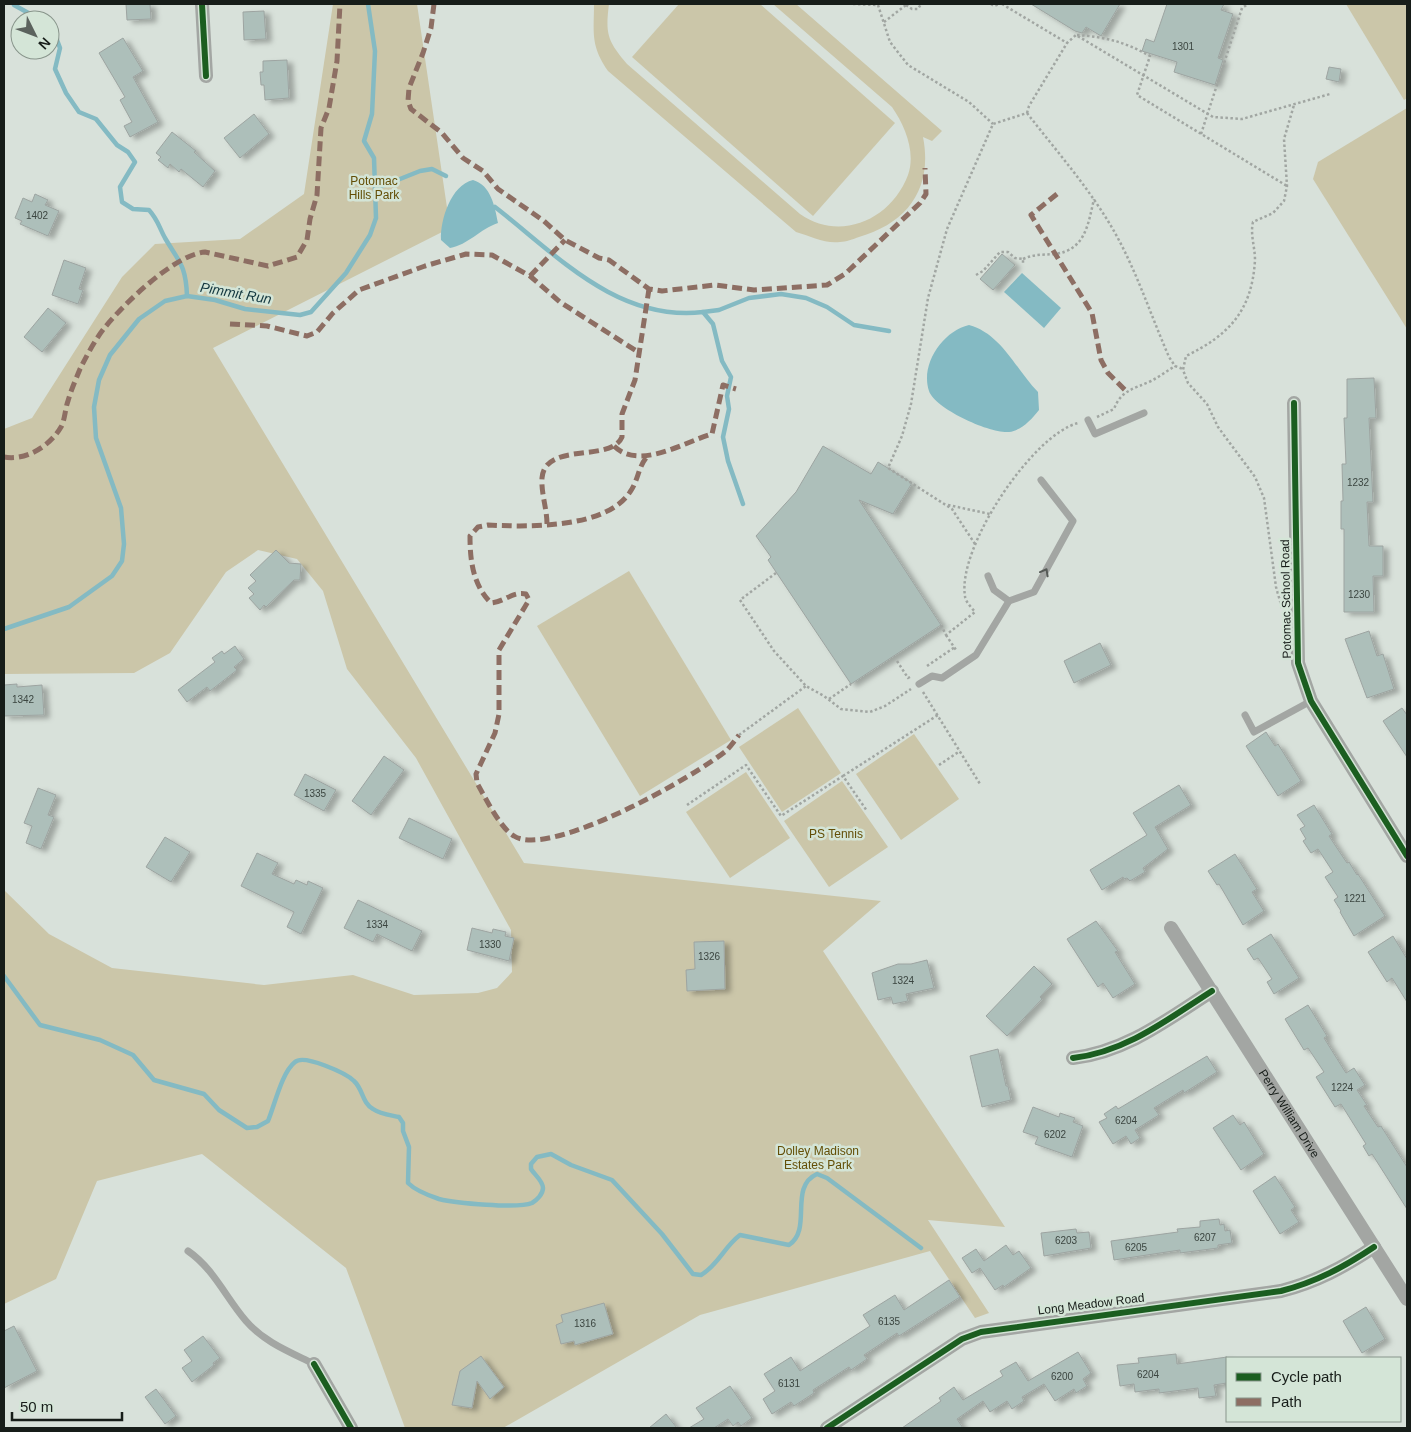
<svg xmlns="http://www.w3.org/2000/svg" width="1411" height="1432" viewBox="0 0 1411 1432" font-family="Arial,sans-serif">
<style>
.green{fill:#cbc6a9}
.water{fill:#84bac3}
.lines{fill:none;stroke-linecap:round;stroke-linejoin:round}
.stream{stroke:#84bac3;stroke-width:4.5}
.building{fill:#adbfba;stroke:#9da4a1;filter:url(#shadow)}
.path{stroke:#a1a6a2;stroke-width:2.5;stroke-dasharray:2.5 2.5;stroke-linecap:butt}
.service{stroke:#a3a6a3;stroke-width:7}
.minor{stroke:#a3a6a3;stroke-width:14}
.quiet{stroke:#8d6e63;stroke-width:5;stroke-dasharray:10 5;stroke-linecap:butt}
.cycleway-casing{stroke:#d4e5d7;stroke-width:9}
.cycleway{stroke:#1b5e20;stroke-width:6}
.oneway{stroke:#565b57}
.labels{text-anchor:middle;stroke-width:5;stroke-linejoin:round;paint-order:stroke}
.number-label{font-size:10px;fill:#3c4641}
.park-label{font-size:12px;fill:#634e06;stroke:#d4e5d7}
.street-label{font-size:12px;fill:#171d19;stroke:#d4e5d7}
.water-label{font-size:14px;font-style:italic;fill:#13373f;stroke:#d4e5d7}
</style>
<defs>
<filter id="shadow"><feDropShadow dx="5.5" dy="3" stdDeviation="2.5" flood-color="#0004"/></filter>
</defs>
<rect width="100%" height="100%" fill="#d8e1da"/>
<!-- green -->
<g class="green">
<path d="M333,4H417L450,228L213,348L524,863L881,901L823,951L1005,1227L928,1220L989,1313L975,1318L930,1251L700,1315L503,1428H405L346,1268L202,1154L97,1181L56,1279L4,1304V890L49,934L112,968L264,985L353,975L414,995L478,993L497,988L512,972L511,930L416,758L347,669L323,591L297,559L258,550L226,572L170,653L134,673L4,674V429L32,418L122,277L155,244L240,239L304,194Z"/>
<path d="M594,4H609C605,35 608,41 627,64L800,214C840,242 891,220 908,175C916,152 905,126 892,107L773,4H796L942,131L932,141L923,137C933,188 908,223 859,237C853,239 846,242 840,242C825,244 810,236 796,232L608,71C590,45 594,32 594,4Z"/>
<path d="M679,4H760L895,123L813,216L632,57Z"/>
<path d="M1346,4H1407V98L1404,100Z"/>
<path d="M1407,108V329L1313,179L1318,162Z"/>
<path d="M629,571L731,740L640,796L537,626Z"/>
<path d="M798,708L841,773L782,812L739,747Z"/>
<path d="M914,734L959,799L901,840L856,774Z"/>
<path d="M746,772L790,838L730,878L686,812Z"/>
<path d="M842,781L888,847L829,887L784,821Z"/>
</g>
<!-- water -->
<g class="water">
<path d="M473,180C491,185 495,207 498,223C480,229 468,245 450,248L441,240C440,220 451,185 473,180Z"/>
<path d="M1022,273L1061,308L1044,328L1004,292Z"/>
<path d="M969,325C1002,334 1016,370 1038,392L1039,410C1031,420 1022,430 1009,432C991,434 935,409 929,391C920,364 943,331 969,325Z"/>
</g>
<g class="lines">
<!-- stream -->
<g class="stream">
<path d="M14,5L41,20"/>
<path d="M50,28L54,32L60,48L55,69L66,93L79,112L96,119L117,145L128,152L135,162L120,187L122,202L133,209L149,210C158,220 159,227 165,238C179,262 186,265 187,296"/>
<path d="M375,189L420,171L432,169L446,176"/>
<path d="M495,207C557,255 617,322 703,312L713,324L722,361L731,377L727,396L729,409L723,437L728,461L743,504"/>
<path d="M703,312L719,310L749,298L781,294L806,298L827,307L854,325L889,331"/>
<path d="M4,629L69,607L112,576L122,561L124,544L121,508L96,438L95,423L94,407L99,380L110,355L139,319L165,301L187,296L215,300L245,309L300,315L311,312L346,273L370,235L376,218L374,158L364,141L372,114L375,51L368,4"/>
<path d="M4,976L40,1025L100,1040L133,1055L154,1080L204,1094L219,1110L247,1128L257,1127L268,1121C275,1104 282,1072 295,1062C304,1054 346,1073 354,1081C363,1089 362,1103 373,1109C380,1114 390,1115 399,1117L403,1123V1131L409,1147L408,1183C415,1190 430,1196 439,1199C455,1203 518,1209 532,1203C537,1200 543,1194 543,1188C543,1181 534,1174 531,1169V1164L537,1157L551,1154L571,1165L612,1180L662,1234L693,1274L701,1275C718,1265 724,1247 740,1235L789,1245C813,1229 788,1187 817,1174L827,1178L921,1248"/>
</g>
</g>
<!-- building -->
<g class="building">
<path d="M126,4H150L151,19L127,20Z"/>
<path d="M1031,4H1120L1101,36L1086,27L1082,33L1075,31Z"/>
<path d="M1167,4H1224L1221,10L1233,14L1218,58L1223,60L1215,85L1174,72L1177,62L1142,51L1146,39L1154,42Z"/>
<path d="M264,11L266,39L244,40L243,12Z"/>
<path d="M123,38L143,71L133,77L158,122L130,137L124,126L132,122L120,100L125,97L99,53Z"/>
<path d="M287,60L289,98L265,100L264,85H261L260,72H263V61Z"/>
<path d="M1329,67L1341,69L1339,82L1326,79Z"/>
<path d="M254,114L269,134L240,158L224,138Z"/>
<path d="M172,132L196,151L194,152L215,171L203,187L181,169L179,172L170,164L168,168L158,160L161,157L156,153Z"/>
<path d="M35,194L48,200L45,205L59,211L48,236L20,224L22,221L15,218L23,198L32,202Z"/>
<path d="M1002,254L1015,265L993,290L980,279Z"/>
<path d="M64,260L86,268L79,289L83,290L78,304L52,295Z"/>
<path d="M48,308L66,323L42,352L24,337Z"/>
<path d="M1374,378L1376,418H1369L1373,502H1367L1369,546H1383V576H1373L1374,612H1344V529H1341V501H1343L1342,464H1346L1344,418H1347V379Z"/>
<path d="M823,446L871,474L878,462L912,483L893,514L859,500L941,625L851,684L768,560L771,557L756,536L796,492Z"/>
<path d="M276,550L289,563L301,564L300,580H294L266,607L264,605L260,610L249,598L254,594L248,588L256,581L250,575Z"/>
<path d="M1369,631L1377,656L1383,654L1394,689L1367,698L1345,639Z"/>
<path d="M1100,643L1111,665L1074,683L1064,661Z"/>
<path d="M235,646L244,659L234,667L237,670L210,691L207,687L187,702L178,690L215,662L212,658L222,651L224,654Z"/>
<path d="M17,684V687L42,685L44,715L4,716V685Z"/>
<path d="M1402,708L1407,715V757L1383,721Z"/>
<path d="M1266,732L1275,746L1278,744L1301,781L1278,796L1246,746Z"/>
<path d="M384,756L404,770L371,815L352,801Z"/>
<path d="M305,774L336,790L324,811L294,795Z"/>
<path d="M1179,785L1191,805L1155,827L1168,849L1143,868L1145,872L1130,881L1127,878L1124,879L1123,877L1102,890L1090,870L1147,835L1133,813Z"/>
<path d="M38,788L56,795L48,815L54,817L41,849L26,843L32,826L24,823Z"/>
<path d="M1314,805L1332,834L1329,836L1347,863L1349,862L1357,875L1358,874L1385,916L1354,936L1340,912L1341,911L1334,900L1338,897L1325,877L1333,872L1318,849L1311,853L1303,841L1306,839L1300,829L1305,826L1297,815Z"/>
<path d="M409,818L452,839L443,859L399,838Z"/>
<path d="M165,837L190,852L171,882L146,867Z"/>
<path d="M257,853L278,863L272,874L294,884L296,880L307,885L308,881L323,888L301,934L287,927L294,912L241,886Z"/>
<path d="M1235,854L1257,889L1252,892L1264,911L1243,925L1219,884L1217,885L1208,871Z"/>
<path d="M358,900L422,931L412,951L377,934L373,942L344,928Z"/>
<path d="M1096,921L1118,951L1115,952L1135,984L1113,998L1103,983L1098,987L1067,939Z"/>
<path d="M472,928L492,933L493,929L506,932L505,936L514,938L509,961L467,950Z"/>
<path d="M1271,934L1299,978L1274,994L1267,982L1272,979L1258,958L1254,960L1247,949Z"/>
<path d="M1393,936L1407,959V1002L1392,978L1387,982L1368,952Z"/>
<path d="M724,941L725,989L687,991L686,970L695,969L694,942Z"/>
<path d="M927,960L934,988L906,994L908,1001L893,1004L891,997L878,1000L872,973L898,964H911Z"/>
<path d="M1034,966L1052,984L1040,997L1042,999L1007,1036L986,1016Z"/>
<path d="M1308,1005L1327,1036L1324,1038L1346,1073L1354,1068L1365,1085L1357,1090L1367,1105L1364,1106L1378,1127L1381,1126L1407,1167V1209L1372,1154L1369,1156L1363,1146L1366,1144L1341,1104L1335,1107L1316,1077L1324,1072L1308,1048L1304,1050L1285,1019Z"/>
<path d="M998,1049L1006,1086H1008L1011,1100L982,1107L970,1056Z"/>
<path d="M1207,1056L1217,1072L1184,1093L1183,1090L1154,1108L1159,1115L1135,1130L1140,1138L1131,1144L1126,1136L1113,1144L1099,1122L1107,1118L1104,1114L1116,1106L1118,1109Z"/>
<path d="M1033,1107L1059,1117L1060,1113L1075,1118L1073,1122L1083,1126L1072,1157L1035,1144L1038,1137L1023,1132Z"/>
<path d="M1233,1115L1240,1125L1244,1122L1264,1154L1241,1170L1213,1128Z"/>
<path d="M1275,1176L1295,1207L1291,1210L1299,1222L1280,1234L1253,1191Z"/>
<path d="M1219,1219L1220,1225L1224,1224L1225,1231L1230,1230L1232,1243L1218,1245V1248L1180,1253V1250L1114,1260L1111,1241L1178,1232L1177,1229L1200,1227V1221Z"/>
<path d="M1076,1229L1077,1233L1089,1232L1091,1248L1044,1256L1041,1233Z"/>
<path d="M1006,1245L1013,1255L1019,1251L1031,1268L1004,1287L1003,1285L995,1290L980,1268L972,1273L962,1258L976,1249L984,1261Z"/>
<path d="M949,1280L960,1297L921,1322L899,1336L897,1333L864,1355L867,1359L851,1370L849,1367L813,1390L814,1393L794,1406L791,1402L772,1414L763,1399L775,1391L764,1374L791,1357L800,1371L870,1326L863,1315L895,1295L904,1310Z"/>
<path d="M604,1303L613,1334L575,1345L574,1341L561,1344L556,1325L563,1322L561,1315Z"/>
<path d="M1366,1307L1385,1339L1362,1353L1343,1321Z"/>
<path d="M14,1326L37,1371L4,1388V1331Z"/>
<path d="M203,1336L220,1358L213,1363L214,1365L192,1382L182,1368L192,1361L184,1350Z"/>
<path d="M1078,1352L1091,1373L1083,1379L1087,1386L1076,1393L1074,1389L1055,1401L1044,1384L1022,1397L1024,1401L1012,1409L1007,1401L990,1412L983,1401L957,1419L963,1428H902L941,1401L939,1398L954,1387L963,1400L1003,1376L1000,1371L1016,1362L1028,1381Z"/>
<path d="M1176,1354L1177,1364L1227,1357V1383L1214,1385L1216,1396L1199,1398L1198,1388L1159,1393V1389L1135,1392L1134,1384L1120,1386L1117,1365L1139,1363L1138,1358Z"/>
<path d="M481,1356L504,1387L490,1399L477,1381L472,1408L452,1405L460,1371Z"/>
<path d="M730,1386L752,1418L741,1426L738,1422L733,1426L728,1419L714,1428H689L704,1419L696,1408Z"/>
<path d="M156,1389L176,1416L165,1424L145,1397Z"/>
<path d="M666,1414L677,1428H649Z"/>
</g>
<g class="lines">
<!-- path -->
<g class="path">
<path d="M853,4L878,5L890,42L908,65L969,102L993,124"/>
<path d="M991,4L994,6L999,4"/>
<path d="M1002,4L1067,43"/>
<path d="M906,5L912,9H918L921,4"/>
<path d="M884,22L906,5"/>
<path d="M1077,35C1106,37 1125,42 1150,56L1137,95L1287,186"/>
<path d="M1027,113L1029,106L1067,43L1076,35L1213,117L1242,119L1330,94"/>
<path d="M1027,113C1054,148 1084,182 1108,221C1134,263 1149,311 1169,357L1175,366L1183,369"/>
<path d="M1201,134L1242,8L1248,4"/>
<path d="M1023,259C1034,254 1042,255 1054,254C1085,251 1088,225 1094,199"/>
<path d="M976,275L983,271L1000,252H1008L1015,258L1023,259V265"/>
<path d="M1097,417L1114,409C1121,390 1134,389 1151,381C1159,377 1167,371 1175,366"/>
<path d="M948,505L990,514"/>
<path d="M975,544L952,509L888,468L902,436L911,404L928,298L947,229L993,124L1027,113"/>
<path d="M776,573L740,600L774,651L806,686L824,696L841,709L870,712L885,706L911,689"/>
<path d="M1282,608L1276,587L1264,498L1255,477L1218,427L1207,404L1188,383L1183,370L1186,356C1229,335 1252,311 1255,260C1255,247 1250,234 1253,222L1273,213L1284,201L1287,186L1284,139L1294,105"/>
<path d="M941,625L946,635L975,612C971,607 965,601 965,596C957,548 1032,435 1078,423"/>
<path d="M946,635L956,650"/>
<path d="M897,661L908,678L910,677"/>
<path d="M927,666L955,647"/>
<path d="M923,692L980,784"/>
<path d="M829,699L851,684"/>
<path d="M739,735L806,686"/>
<path d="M939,765L960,751"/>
<path d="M843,776L938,715"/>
<path d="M687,805L746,765L781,816L843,776L867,811"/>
</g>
<!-- service -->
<g class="service">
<path d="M1088,420L1095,434L1144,413"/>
<path d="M988,576L994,590L1009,601"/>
<path d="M919,684L932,676L942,678L976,655L1009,601L1034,592L1073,521L1041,480"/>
<path d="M1245,715L1254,732L1311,701"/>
<path d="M188,1251C214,1269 226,1298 246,1321C264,1342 290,1352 314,1364"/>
</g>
<!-- minor -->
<g class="minor">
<path d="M202,4L206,76"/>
<path d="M1294,403L1298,663L1311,701L1407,856"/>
<path id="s1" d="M1171,928L1407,1299"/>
<path d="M1073,1058C1126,1052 1168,1019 1212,991"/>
<path d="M314,1364L351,1428"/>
<path d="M827,1428L962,1339L981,1332L1281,1291C1316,1282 1344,1267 1374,1247"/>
</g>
<!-- quiet -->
<g class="quiet">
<path d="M434,4L431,28L423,53L409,88L408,101L411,109L442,133L463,158L483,171L498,189L544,221L565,240L599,258L609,260L649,289L662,291L715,285L754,290L827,285L845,274L920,203L926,194L925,168"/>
<path d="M1057,194L1031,215L1092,313L1101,360L1108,373L1126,391"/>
<path d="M530,276L565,240"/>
<path d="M230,324L267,326L307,336L317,332L333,313L359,290L425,266L466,254L492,255L530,276L560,302L638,352"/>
<path d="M614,446C639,471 684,442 712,434L723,385L736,389"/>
<path d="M4,457C26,461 50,446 61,427C65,420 65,409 68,401C71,390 76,379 80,369C87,355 96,338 106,326C125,303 174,255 205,252L268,266L297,257L307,240L310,219L317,195L321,128L329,108L337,61L340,4"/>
<path d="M646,458C638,468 638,481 630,492C606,529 527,527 488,525L478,527L470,536C470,561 473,585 491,603C504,602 513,591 526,594L529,600L499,650V714L495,733L476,774L477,783C485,797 500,828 514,836C550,859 696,776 727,750C731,746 735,740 739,735"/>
<path d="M547,524C547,509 541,493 542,478C545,441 611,463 622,437V414L635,380L649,289"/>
</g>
<!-- cycleway casing -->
<g class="cycleway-casing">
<g id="cycleway">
<path d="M202,4L206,76"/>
<path d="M1294,403L1298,663L1311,701L1407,856"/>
<path d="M1073,1058C1126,1052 1168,1019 1212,991"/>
<path d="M314,1364L351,1428"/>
<path d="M827,1428L962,1339L981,1332L1281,1291C1316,1282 1344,1267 1374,1247"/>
</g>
</g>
<!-- cycleway -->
<use href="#cycleway" class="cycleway"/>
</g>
<!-- one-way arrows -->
<defs><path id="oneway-chevron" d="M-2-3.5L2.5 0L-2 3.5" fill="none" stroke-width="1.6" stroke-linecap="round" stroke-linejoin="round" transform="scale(1.25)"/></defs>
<use class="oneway" href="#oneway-chevron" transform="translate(1045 572) rotate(-61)"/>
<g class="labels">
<!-- number labels -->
<g class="number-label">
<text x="1183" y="50">1301</text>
<text x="37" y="219">1402</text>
<text x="1358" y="486">1232</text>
<text x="1359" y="598">1230</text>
<text x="23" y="703">1342</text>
<text x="315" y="797">1335</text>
<text x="1355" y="902">1221</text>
<text x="377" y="928">1334</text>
<text x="490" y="948">1330</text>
<text x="709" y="960">1326</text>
<text x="903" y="984">1324</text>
<text x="1342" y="1091">1224</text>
<text x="1126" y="1124">6204</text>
<text x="1055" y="1138">6202</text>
<text x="1205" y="1241">6207</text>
<text x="1066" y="1244">6203</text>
<text x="1136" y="1251">6205</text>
<text x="889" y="1325">6135</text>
<text x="585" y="1327">1316</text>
<text x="1148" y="1378">6204</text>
<text x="1062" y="1380">6200</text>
<text x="789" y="1387">6131</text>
</g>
<!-- park labels -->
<g class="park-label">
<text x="374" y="185">Potomac<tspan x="374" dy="14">Hills Park</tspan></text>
<text x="836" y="838">PS Tennis</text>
<text x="818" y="1155">Dolley Madison<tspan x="818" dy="14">Estates Park</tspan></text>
</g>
<!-- street labels -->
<g class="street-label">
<text transform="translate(1286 599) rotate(-91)" y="4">Potomac School Road</text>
<text dy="4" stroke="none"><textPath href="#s1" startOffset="220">Perry William Drive</textPath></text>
<text transform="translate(1091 1304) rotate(-7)" y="4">Long Meadow Road</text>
</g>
<!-- water labels -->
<g class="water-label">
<text transform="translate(236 293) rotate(10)" y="5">Pimmit Run</text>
</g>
</g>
<!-- border -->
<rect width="1411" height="1432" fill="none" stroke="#171d19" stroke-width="10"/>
<!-- legend -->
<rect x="1226" y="1357" width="175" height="65" fill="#d4e5d7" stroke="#88958b"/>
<rect x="1236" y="1373" width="25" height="8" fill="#1b5e20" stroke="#88958b"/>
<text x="1271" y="1382" font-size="15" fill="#171d19">Cycle path</text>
<rect x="1236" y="1398" width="25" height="8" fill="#8d6e63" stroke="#88958b"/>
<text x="1271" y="1407" font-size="15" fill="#171d19">Path</text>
<!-- north arrow -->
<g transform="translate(35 35) rotate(132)"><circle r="24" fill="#d4e5d7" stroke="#88958b"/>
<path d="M0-4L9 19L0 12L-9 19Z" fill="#5b625d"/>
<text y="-8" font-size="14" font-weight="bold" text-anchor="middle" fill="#171d19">N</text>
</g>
<!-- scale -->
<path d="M12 1412v8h110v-8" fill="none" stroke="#171d19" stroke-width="2.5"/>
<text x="20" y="1412" font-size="15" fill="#171d19" stroke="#d4e5d7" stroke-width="4" paint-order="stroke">50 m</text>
</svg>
